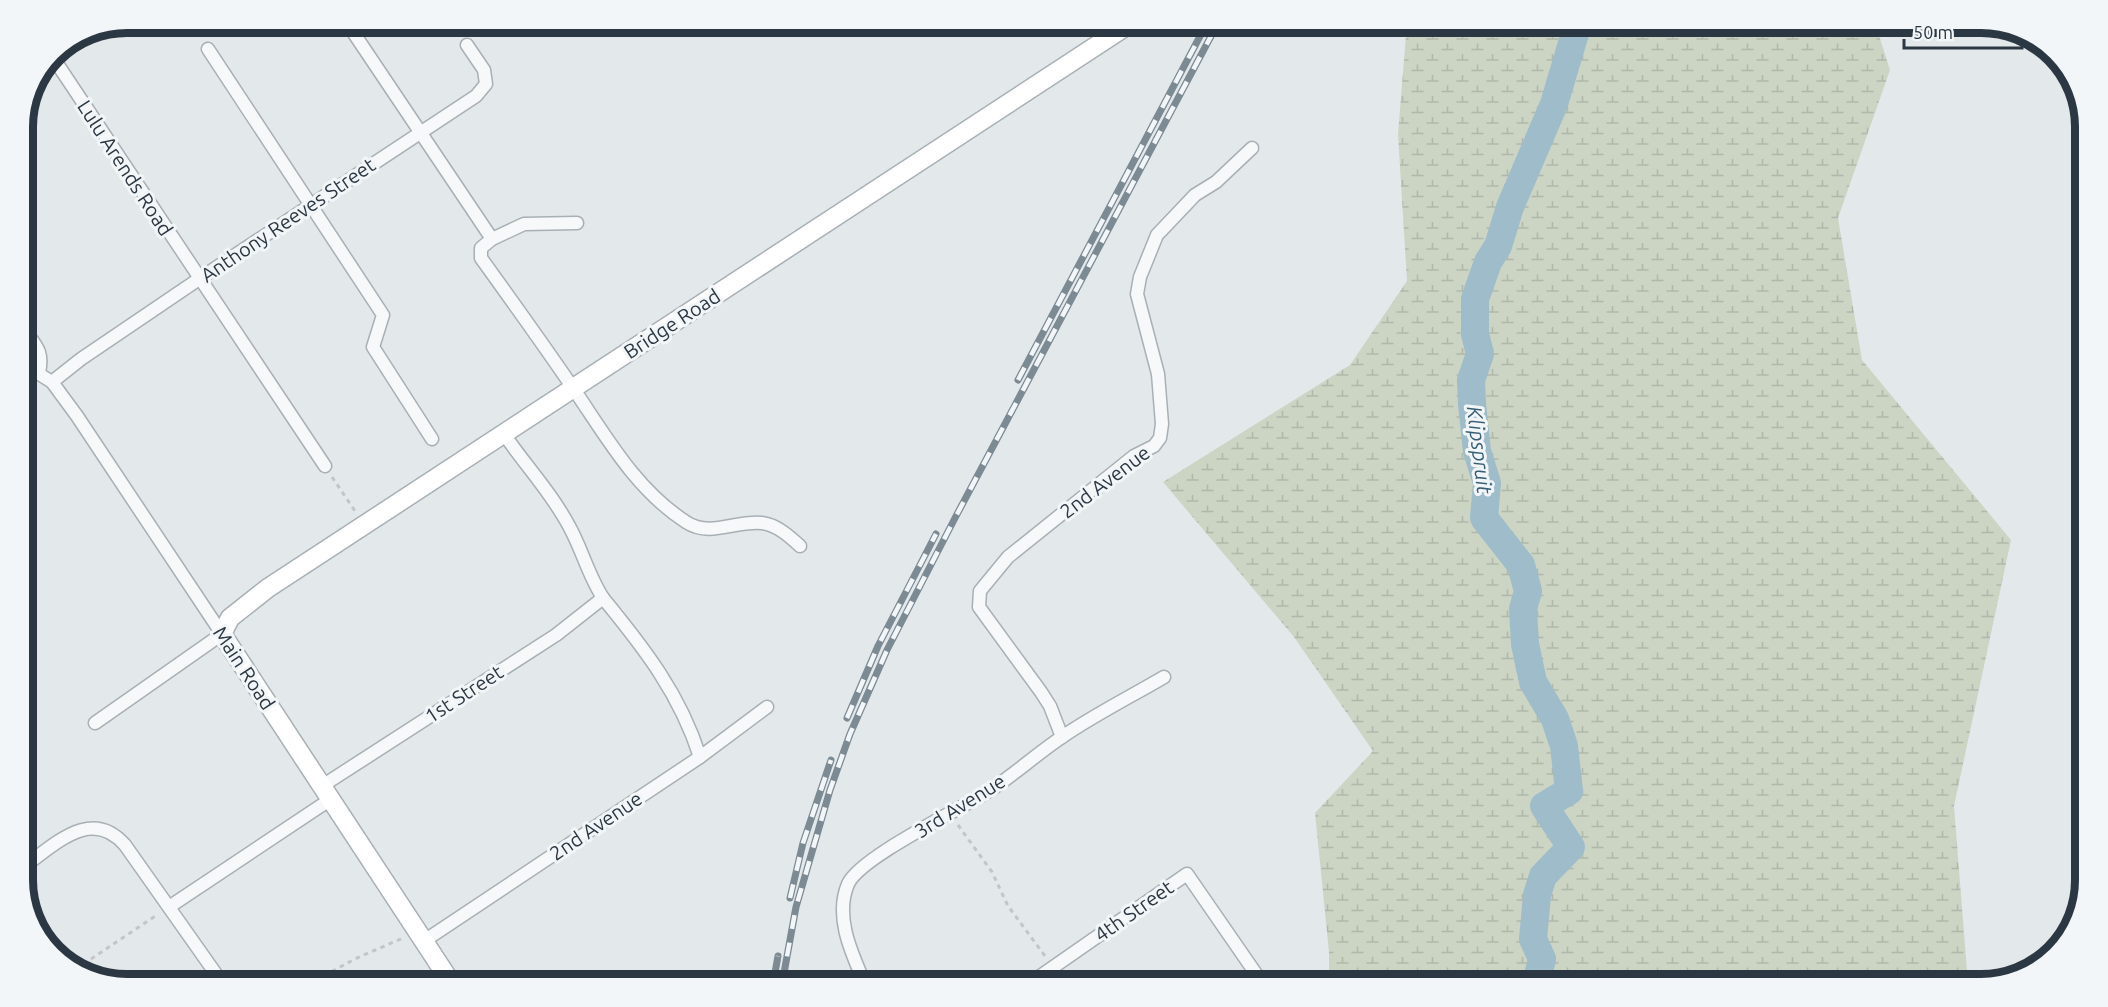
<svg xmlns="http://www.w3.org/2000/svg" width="2108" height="1007" viewBox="0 0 2108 1007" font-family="Ubuntu,sans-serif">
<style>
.wetland{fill:url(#wetland-marsh)}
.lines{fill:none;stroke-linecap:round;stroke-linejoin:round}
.river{stroke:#9fbcca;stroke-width:28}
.street-casing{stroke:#a8b0b5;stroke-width:15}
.secondary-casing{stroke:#a8b0b5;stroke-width:21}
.path{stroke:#c1c6ca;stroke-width:3;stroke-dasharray:4.5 4.5;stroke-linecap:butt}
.street{stroke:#f6f8f9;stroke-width:12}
.secondary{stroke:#fff;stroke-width:18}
.rail-casing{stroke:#7c8a94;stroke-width:7}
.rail{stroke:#f3f6f8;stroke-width:4.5;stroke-dasharray:14;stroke-linecap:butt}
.labels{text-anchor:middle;stroke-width:6;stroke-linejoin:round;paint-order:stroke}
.street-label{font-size:20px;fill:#2b3843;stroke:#f3f6f8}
.water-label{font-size:21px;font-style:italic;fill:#355f77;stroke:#f3f6f8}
.rim{fill:none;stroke:#2b3843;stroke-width:8}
</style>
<defs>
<pattern id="wetland-marsh" width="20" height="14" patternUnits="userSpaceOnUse" patternTransform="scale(1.5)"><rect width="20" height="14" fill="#ccd5c4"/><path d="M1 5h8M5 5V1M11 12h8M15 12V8" fill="none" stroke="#afb8aa"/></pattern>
</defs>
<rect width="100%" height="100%" fill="#e3e8eb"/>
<!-- wetland -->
<path class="wetland" d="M1407,23H1875L1890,70L1838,218L1862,360L2011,540L1954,806L1968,984H1329V952L1315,813L1373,751L1294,637L1163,482L1350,365L1407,281L1398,134Z"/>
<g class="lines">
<!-- river -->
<path class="river" d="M1536,984L1542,959L1533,939L1537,895L1543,876L1571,847L1544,806L1569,791L1564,746L1555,719L1533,682L1525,644L1523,609L1528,591L1521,565L1484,518L1487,483L1477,451L1472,404L1471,380L1480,354L1475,334V299L1488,262L1498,246L1510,207L1554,104L1578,23"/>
<!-- street casing -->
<g class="street-casing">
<g id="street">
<path d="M347,23L492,239"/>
<path d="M208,49L383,315L373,347L432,439"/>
<path d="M52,55L93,29"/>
<path d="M52,56L325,466"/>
<path d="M577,223L524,224L492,239L481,248V258C512,301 543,344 573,388C606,436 635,489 686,522C710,538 736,520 762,523C777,525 789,536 800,546"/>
<path d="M23,328C35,345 44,350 39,373"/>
<path d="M23,364L52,382L77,416L222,634L95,723"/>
<path d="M52,382L81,359L199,279L476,96L486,84L484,70L467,45"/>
<path d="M504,434C525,465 551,492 569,526C582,549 588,575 603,598C644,648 680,694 700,757"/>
<path d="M1062,737L1050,706L1041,692L979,607L980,591L1008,557L1134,456L1154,446L1160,438L1162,424L1158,374L1137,294L1140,277L1157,235L1195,195L1216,182L1252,148"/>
<path d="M322,786L556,635L603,598"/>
<path d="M23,867C55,845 91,806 125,845L223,984"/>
<path d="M169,907L331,799"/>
<path d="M424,941L700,757L767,707"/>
<path d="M697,984L700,982"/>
<path d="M865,984C852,954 834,917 848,884C860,857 963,808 992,789C1016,773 1038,753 1062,737C1094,715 1130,697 1164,677"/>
<path d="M1029,984L1187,874L1263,984"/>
</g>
</g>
<!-- secondary casing -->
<g class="secondary-casing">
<path id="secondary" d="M452,984L222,634L230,618L268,588L1131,23"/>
</g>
<!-- path -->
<g class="path">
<path d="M332,477L355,511"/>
<path d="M958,825L992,872L1008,906L1045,956"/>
<path d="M76,969L157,915"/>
<path d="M308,984L357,958L403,938"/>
</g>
<!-- street -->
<use href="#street" class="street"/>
<!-- secondary -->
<use href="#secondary" class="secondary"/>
<!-- rail casing -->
<g class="rail-casing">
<g id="rail">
<path d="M1018,380L1207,23"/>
<path d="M847,718L878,646L936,534"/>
<path d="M790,898L803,843L831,760"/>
<path d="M773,984L778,956"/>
<path d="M782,984L796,907L830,790L850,734L887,650L955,518L1218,23"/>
</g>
</g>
<!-- rail -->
<use href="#rail" class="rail"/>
</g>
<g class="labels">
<!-- street labels -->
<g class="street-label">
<text transform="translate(125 168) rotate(57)" y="7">Lulu Arends Road</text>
<text transform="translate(288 220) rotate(-34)" y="7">Anthony Reeves Street</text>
<text transform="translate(672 324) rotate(-33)" y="7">Bridge Road</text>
<text transform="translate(1105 482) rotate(-37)" y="7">2nd Avenue</text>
<text transform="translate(244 668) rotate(57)" y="7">Main Road</text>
<text transform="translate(464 694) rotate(-33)" y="7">1st Street</text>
<text transform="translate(960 806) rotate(-32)" y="7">3rd Avenue</text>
<text transform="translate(596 826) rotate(-34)" y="7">2nd Avenue</text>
<text transform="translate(1134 911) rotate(-35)" y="7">4th Street</text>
</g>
<!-- water labels -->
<g class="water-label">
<text transform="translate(1479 450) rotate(83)" y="7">Klipspruit</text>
</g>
</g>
<!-- crop -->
<path d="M0 0H2108V1007H0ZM127 33H1981A94 94 0 0 1 2075 127V880A94 94 0 0 1 1981 974H127A94 94 0 0 1 33 880V127A94 94 0 0 1 127 33Z" fill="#f3f6f8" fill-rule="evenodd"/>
<path class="rim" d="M127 33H1981A94 94 0 0 1 2075 127V880A94 94 0 0 1 1981 974H127A94 94 0 0 1 33 880V127A94 94 0 0 1 127 33Z"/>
<!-- scale -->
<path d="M1904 39v9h118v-9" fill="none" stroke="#2b3843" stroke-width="3"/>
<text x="1913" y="39" font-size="18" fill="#2b3843" stroke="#f3f6f8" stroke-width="4.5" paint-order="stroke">50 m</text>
</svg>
